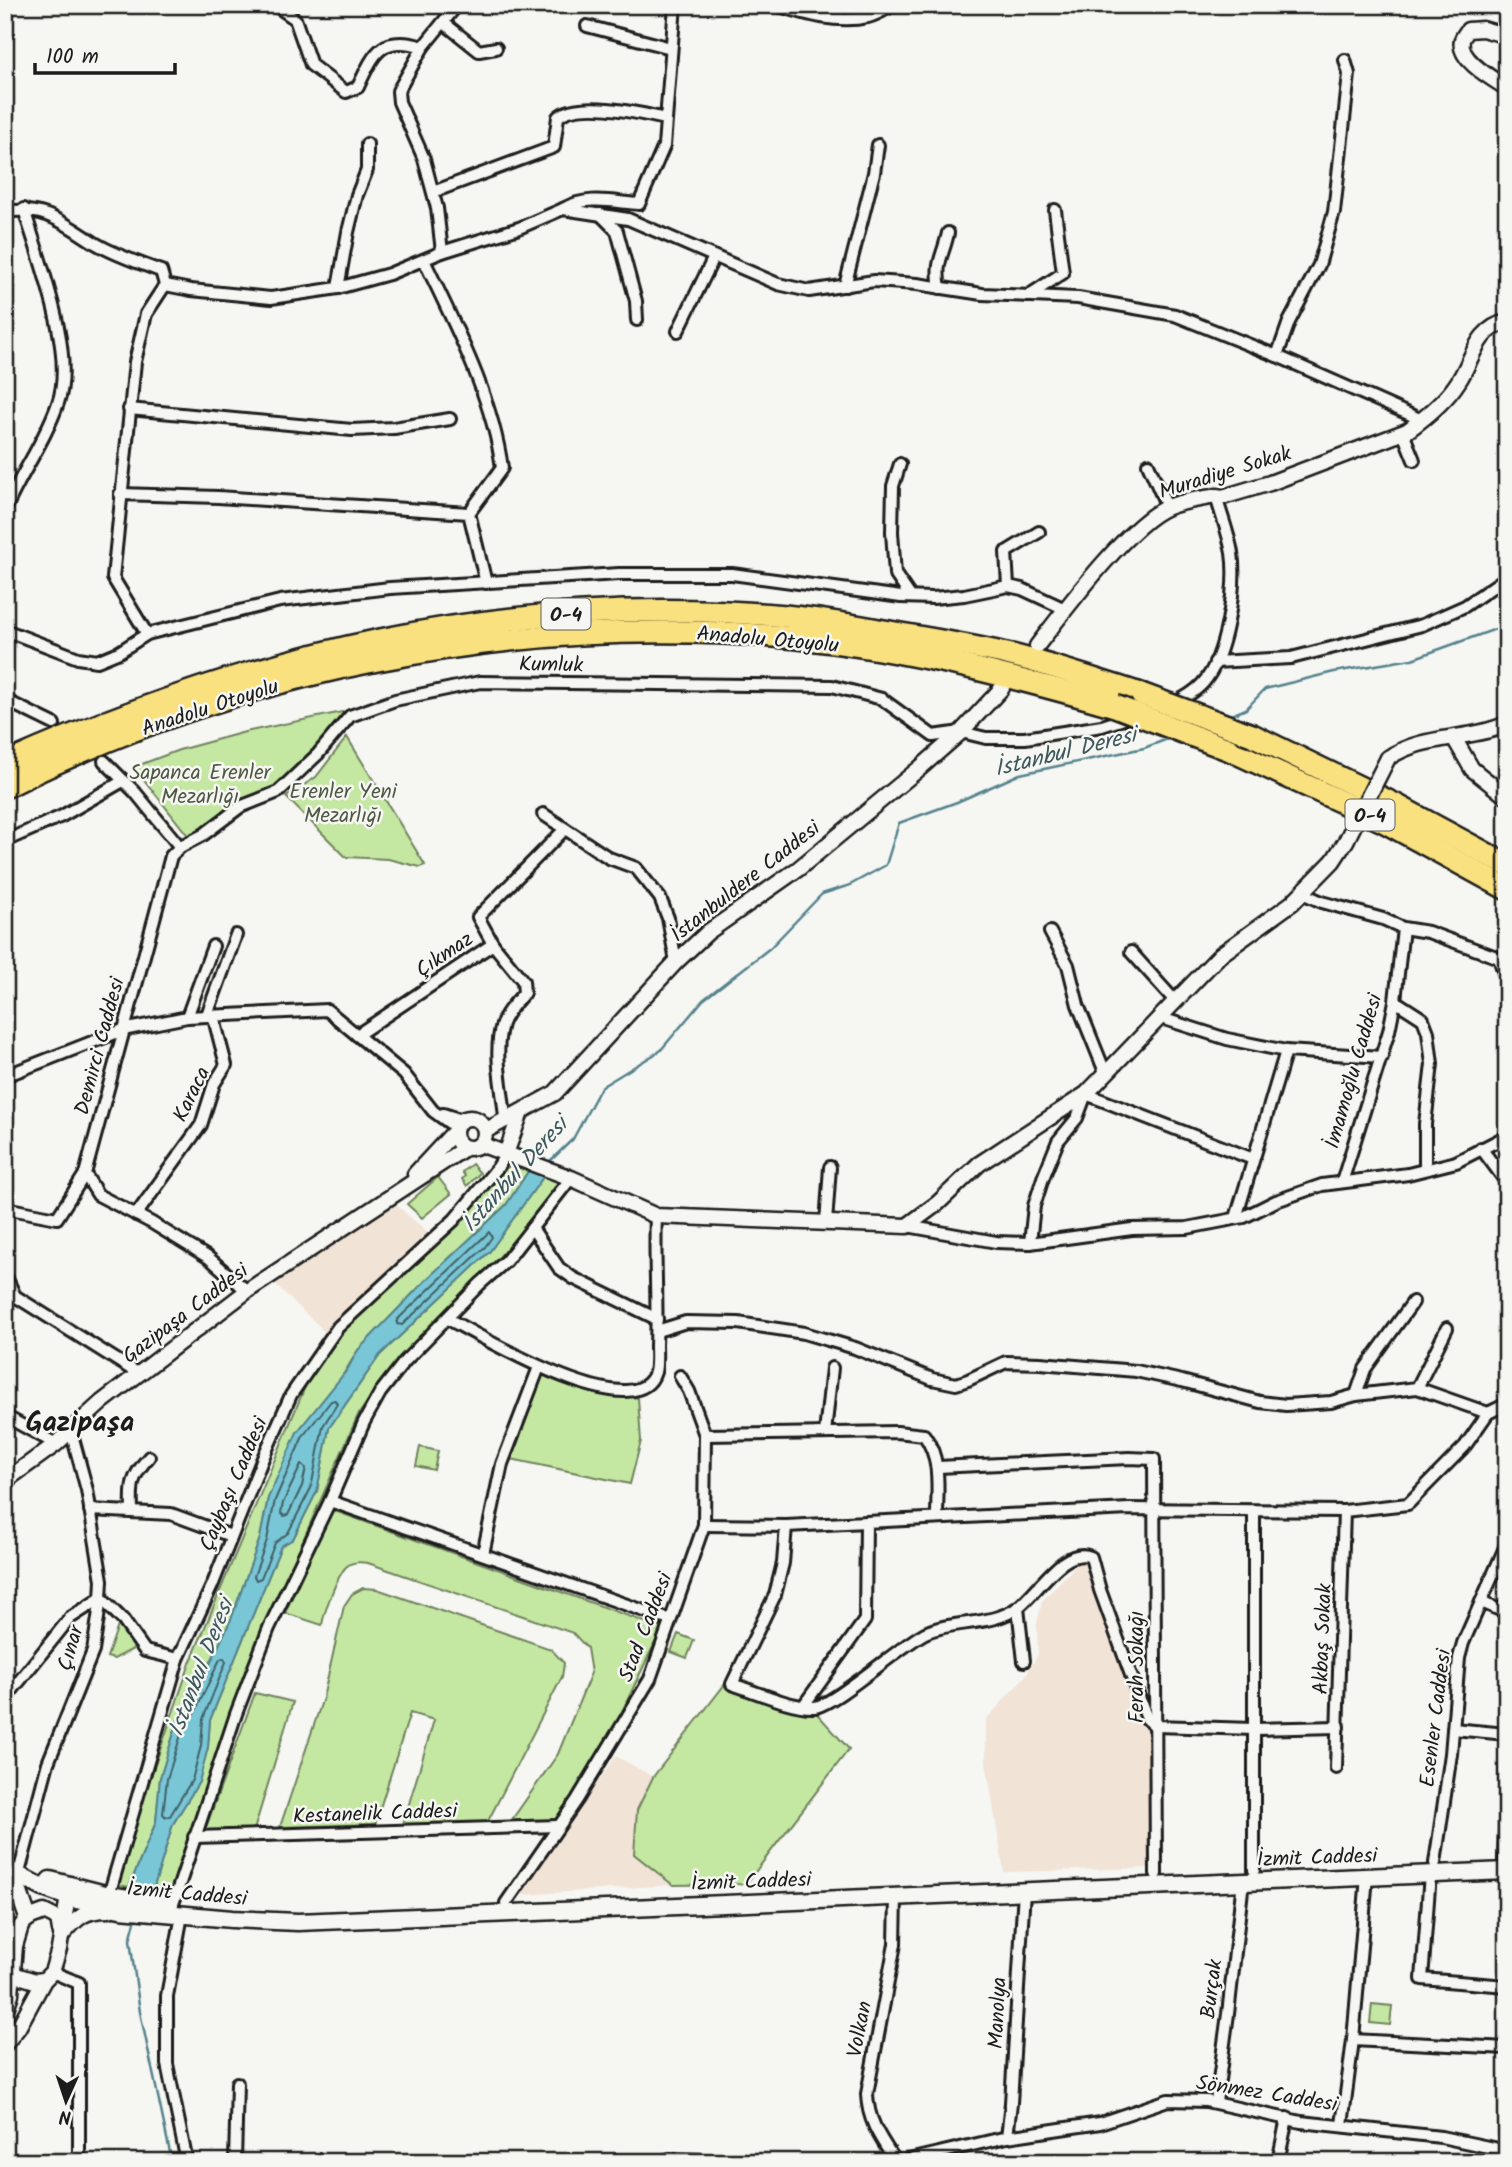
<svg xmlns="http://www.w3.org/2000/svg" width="1512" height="2167" viewBox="0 0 1512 2167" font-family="Kalam,sans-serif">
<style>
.built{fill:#f1e3d6}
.green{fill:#c4e8a2;stroke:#70825f;stroke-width:2}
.water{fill:#79c6d6;stroke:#54828c;stroke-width:2}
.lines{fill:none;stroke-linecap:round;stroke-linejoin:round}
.shore{stroke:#416066;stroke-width:2}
.stream{stroke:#54828c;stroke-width:2.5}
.minor-casing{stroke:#1c1c1c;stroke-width:16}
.tertiary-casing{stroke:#1c1c1c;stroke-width:19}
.secondary-casing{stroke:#1c1c1c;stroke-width:21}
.motorway-casing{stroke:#1c1c1c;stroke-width:26}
.minor{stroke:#f6f6f2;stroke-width:10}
.tertiary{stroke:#f6f6f2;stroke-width:14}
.secondary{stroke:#f6f6f2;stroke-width:16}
.motorway{stroke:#fae180;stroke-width:21}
.tertiary-bridge-casing{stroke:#1c1c1c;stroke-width:19;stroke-linecap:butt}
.motorway-bridge-casing{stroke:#1c1c1c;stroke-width:26;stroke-linecap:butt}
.tertiary-bridge{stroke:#f6f6f2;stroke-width:14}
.motorway-bridge{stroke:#fae180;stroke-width:21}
.labels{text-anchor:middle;stroke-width:5;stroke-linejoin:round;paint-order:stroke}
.shield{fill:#f6f6f2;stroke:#5d5d5c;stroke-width:2}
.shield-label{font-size:19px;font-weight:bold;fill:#1c1c1c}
.street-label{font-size:21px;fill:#1c1c1c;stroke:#f6f6f2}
.park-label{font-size:21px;fill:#4e5944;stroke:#f6f6f2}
.water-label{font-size:23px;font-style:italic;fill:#3d585d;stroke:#f6f6f2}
.district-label{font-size:28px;font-weight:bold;fill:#1c1c1c;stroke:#f6f6f2}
</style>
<rect width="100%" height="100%" fill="#f6f6f2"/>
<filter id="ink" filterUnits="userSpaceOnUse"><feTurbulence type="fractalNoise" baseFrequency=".0143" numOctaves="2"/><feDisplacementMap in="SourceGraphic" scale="14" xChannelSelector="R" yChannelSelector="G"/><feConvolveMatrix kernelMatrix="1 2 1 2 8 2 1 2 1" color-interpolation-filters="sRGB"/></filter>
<g filter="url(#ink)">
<!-- built -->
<g class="built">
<path d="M395,1204L431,1235L327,1334L275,1284Z"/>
<path d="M1085,1556L1148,1722L1151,1868L1004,1872L986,1762V1720L1026,1675L1038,1654L1037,1624L1042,1601Z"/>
<path d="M616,1756L653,1777L637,1810L634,1854L673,1885L521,1895Z"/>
</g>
<!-- green -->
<g class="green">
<path d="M347,711L315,753L276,789L234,809L189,837L134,767L179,750L245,732Z"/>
<path d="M347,737L425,865L420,867L388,859L346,857L286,797L316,777Z"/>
<path d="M472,1164L480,1173L467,1186L462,1179L465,1176L462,1172Z"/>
<path d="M510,1165L531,1167L506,1205L426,1280L358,1350L268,1498L260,1538L232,1617L188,1711L178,1720L160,1778L156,1822L129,1887L114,1884L190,1663L327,1334Z"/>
<path d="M546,1173L565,1182L455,1307L393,1366L358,1415L253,1654L173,1895L153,1890L173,1824L198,1783L208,1747L210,1720L281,1546L293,1539L317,1491L329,1428L380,1355L490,1251Z"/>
<path d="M438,1177L451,1194L422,1218L407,1204Z"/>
<path d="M543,1374L613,1395L638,1398L641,1441L630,1484L511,1459Z"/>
<path d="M420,1447L438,1451L434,1470L416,1466Z"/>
<path d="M332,1510L662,1628L614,1728L557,1820L511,1821L558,1754L591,1673L587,1648L573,1633L368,1563C361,1562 352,1561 346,1567C337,1576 324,1612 322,1625L285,1613Z"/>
<path d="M363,1588L377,1589L551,1649L564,1663L562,1677L487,1823L403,1824L434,1720L410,1713L375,1824L280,1827L323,1698L344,1606L352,1594Z"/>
<path d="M119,1623L135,1648L114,1659L107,1657Z"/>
<path d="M678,1634L694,1640L687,1658L671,1652Z"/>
<path d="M732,1675L812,1708L849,1749L746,1884L673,1885L634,1854L637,1810L653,1777Z"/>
<path d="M255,1693L293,1702L254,1830H205Z"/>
<path d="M1372,2004L1392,2006L1390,2025L1370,2023Z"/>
</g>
<!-- water -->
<path class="water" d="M531,1167L546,1173L490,1251L380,1355L329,1428L317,1491L293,1539L281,1546L210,1720L208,1747L199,1782L173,1824L153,1890L129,1887L156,1822L160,1778L178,1720L188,1711L232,1617L260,1538L268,1498L297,1432L347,1370L358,1350L426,1280L506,1205Z"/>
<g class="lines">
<!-- shore -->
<g class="shore">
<path d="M489,1232L492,1237L485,1247L402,1325L397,1324V1320Z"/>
<path d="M335,1400L337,1404L323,1426L311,1488L288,1533L275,1543L261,1578L256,1580L254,1576L267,1540L275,1500L303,1436L331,1401Z"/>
<path d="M301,1465L306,1468L302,1486L288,1515L284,1516L281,1513L283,1503Z"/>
<path d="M224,1658L226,1662L203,1719L201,1746L192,1780L170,1816L166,1817L163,1814L167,1779L184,1725L194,1714L220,1659Z"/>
</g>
<!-- stream -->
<g class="stream">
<path d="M1229,716L1246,709L1265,689L1334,672L1412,659L1507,625"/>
<path d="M548,1163L573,1139L601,1087L660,1051L703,1000L770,948L822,894L850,885L886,865L899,823L957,802L1020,774L1144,748L1173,737"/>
<path d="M136,1918L130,1940L140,2012L172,2162"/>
</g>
<!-- minor casing -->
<g class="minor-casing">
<g id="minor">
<path d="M275,5L295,19L311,65L346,92L358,87C374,53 381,34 423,47"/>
<path d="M776,5C805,14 837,24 868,17C877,15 886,9 893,5"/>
<path d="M444,23L479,51L496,48"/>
<path d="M587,26L671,48"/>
<path d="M433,192L554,147L558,117C578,99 640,113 665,119"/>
<path d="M563,209C587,195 612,202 639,204L664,146L675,5"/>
<path d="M5,212C46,206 63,223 95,243C115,255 139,263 161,271L165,285L146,314L135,362L113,578L147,634"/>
<path d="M600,214L617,231L636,301L637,320"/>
<path d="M442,252L437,208L430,182L424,159L399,102L398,91L423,47L457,5"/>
<path d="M424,260C455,326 492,395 502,468L469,513"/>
<path d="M165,285L191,290L271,298L338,288L389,274L442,252L519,228L563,209L628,219L778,284L809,291L874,281L917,284L982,294L1078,298L1175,315L1277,356L1422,420"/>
<path d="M845,286L874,173L878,145"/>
<path d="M338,288L348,232L357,195L367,170V144"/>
<path d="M940,288C935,261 943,257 948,233"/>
<path d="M1028,296L1063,273L1055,210"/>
<path d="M678,331L714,257"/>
<path d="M1277,356L1289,322L1319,265L1334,212L1349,74L1345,60"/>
<path d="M129,409L352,430L394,428L450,419"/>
<path d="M1403,433L1414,460"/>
<path d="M900,464L893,486L892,532L895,574L910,596"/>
<path d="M1148,464L1167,507"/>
<path d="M120,494L218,497L469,513L486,583"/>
<path d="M5,510C21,473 45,441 58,403C76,353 39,260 24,209"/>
<path d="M1008,586L1006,552L1039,532"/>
<path d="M5,630L78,658L97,661L119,652L147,634L280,601L390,588L619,574H732L901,597L933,598L964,595L1008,586L1022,589L1065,609"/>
<path d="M1215,662L1291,658L1422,625L1465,606L1507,577"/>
<path d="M5,700L54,724"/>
<path d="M1172,703C1182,700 1196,691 1203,683C1226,658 1237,586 1232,553C1229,534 1221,515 1216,496"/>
<path d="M104,761L135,792L180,847L171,856L85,1174L98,1195L152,1223L209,1258L247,1291"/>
<path d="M543,814L609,858L636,868L660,898L668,918L676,962"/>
<path d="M5,841L62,816L123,781"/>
<path d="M180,847L203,835L240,807L278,792L318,754L350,716L395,700L480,682L832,686L882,699L933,736L961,732L986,738H1025L1102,726L1133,716"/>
<path d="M1302,893L1322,902L1383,919L1403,928L1428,932L1499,958L1504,973L1507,974"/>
<path d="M1050,932L1068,965L1078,1005L1105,1072"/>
<path d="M493,944L523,981L524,993C516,1002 506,1012 502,1024C493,1054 503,1089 505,1118"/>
<path d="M1131,952L1175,1001"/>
<path d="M1395,1001L1423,1019L1428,1032L1432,1064L1425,1124V1169"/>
<path d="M207,1015L236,935"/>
<path d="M187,1017L213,946"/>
<path d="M1158,1017L1227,1039L1286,1051L1382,1057"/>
<path d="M357,1035L493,944L478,917L565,829"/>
<path d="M5,1076L123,1030L187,1017L327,1010L404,1074L433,1111L455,1127"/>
<path d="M443,1114L462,1120"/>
<path d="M1481,1148L1507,1183"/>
<path d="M1342,1182L1389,1031L1395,1001L1403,928"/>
<path d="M5,1208L57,1218L85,1174"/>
<path d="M136,1215L201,1125L214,1084L226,1065L213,1015"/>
<path d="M1236,1218L1286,1051"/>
<path d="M826,1223L830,1167"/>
<path d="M907,1226L996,1242L1030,1243L1132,1229L1187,1228L1244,1217L1276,1201L1322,1185L1408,1174L1456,1162L1507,1136"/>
<path d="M532,1228L559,1268L573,1278L657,1319"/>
<path d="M1030,1243L1034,1206L1043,1178L1058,1141L1077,1118L1086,1094L1253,1159"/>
<path d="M5,1275L15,1296L139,1374"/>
<path d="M448,1319C479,1335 637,1431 655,1372C657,1364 656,1353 656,1345C658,1302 654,1259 656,1216"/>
<path d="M657,1331L686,1322L738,1323L804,1333L855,1348L932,1379L956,1384L968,1380L1006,1362L1040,1363L1136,1371L1182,1381L1260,1402L1286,1405L1331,1402L1356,1395L1417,1388L1488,1413"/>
<path d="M1417,1388L1447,1328"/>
<path d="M1356,1395L1365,1369L1413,1302"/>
<path d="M5,1416L56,1444"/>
<path d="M825,1433L832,1368"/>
<path d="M705,1435L897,1432L924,1435C942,1459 937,1490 937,1518"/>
<path d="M938,1467L1129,1458L1154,1459L1156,1874"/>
<path d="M330,1501L670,1620"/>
<path d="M90,1510L171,1514L231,1536"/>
<path d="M132,1511C131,1485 131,1477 149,1457"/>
<path d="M704,1525L786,1526L1129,1509L1344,1511L1408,1504L1465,1446L1488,1413L1507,1404"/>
<path d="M786,1526L783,1563L775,1595L732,1684C753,1691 793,1708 814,1707C833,1706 900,1646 925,1633C952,1620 993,1626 1017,1608C1037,1594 1064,1545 1091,1557L1100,1590L1147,1719L1155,1726L1254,1729L1338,1727"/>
<path d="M483,1554L502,1464L539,1367"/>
<path d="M101,1598L123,1620L145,1651L178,1659"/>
<path d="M1481,1602L1507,1613"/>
<path d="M1018,1608L1024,1661"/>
<path d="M5,1699L70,1618L101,1598"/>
<path d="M804,1705L865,1620L866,1523"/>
<path d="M1453,1729L1507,1734"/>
<path d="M1336,1768L1344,1511"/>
<path d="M194,1837L558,1826"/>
<path d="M1504,1860L1507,1767"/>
<path d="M1435,1863L1451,1754L1459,1658L1463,1643L1507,1543"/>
<path d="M20,1869L48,1763L93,1651L101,1598L102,1580L87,1490L71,1431"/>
<path d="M1254,1870V1511"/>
<path d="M1430,1874L1422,1979L1507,1986"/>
<path d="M109,1895L178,1659L212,1586L263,1458L291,1395L338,1327L454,1220L498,1167L505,1155"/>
<path d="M506,1903L577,1800L650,1679L704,1525L705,1435L689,1391L680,1376"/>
<path d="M173,1904L236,1714L269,1628L330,1501L364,1422L380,1393L405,1361L480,1284L506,1261L571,1178"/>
<path d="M5,1911L14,1881"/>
<path d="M182,1915L167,1996V2064L187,2162"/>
<path d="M52,1972L79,1983V2162"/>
<path d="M1353,2040L1507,2048"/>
<path d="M1216,2102L1228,2014L1243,1881"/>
<path d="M1342,2125L1353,2040L1367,1876"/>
<path d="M1007,2137L1011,2103L1024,1890"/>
<path d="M235,2162L237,2083"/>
<path d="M659,2162L670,2159L756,2162"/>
<path d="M896,2162C881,2139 868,2122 867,2094L895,1944L896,1896"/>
<path d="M900,2162L1007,2137L1100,2123L1168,2100L1206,2101L1301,2122L1441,2137L1507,2151"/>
<path d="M1278,2162L1287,2118"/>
</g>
</g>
<!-- tertiary casing -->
<g class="tertiary-casing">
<g id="tertiary">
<path d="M1507,36L1483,29L1468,30C1466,33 1463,36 1462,40C1457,60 1493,79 1507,88"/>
<path d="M1037,646C1064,611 1130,522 1168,507C1183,501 1201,499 1216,496L1223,497L1270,483L1407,431C1425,418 1446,401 1458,382C1473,360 1476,328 1507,322"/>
<path d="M1454,738L1472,769L1507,797"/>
<path d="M1388,758C1423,734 1468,741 1507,724"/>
<circle cx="470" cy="1133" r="15"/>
<path d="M485,1131L555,1093L676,962L708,932L798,869L920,768L961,732L1002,688"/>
<path d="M480,1144L571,1178L656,1216L907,1226L938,1203L979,1164L1086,1094L1220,955L1292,903L1333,861L1346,841"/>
<path d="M508,1148L521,1112"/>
<path d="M415,1174L454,1132"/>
<path d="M5,1481L56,1444L102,1402L247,1291L465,1148"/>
<path d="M62,1935C78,1917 84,1910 109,1910"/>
<path d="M13,1974L35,1981L44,1980"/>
<path d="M5,2012L11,1994L15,1946L21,1926L28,1918L44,1912L58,1919L60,1931"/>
<path d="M5,2044L18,2028L44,1980L52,1972L59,1949L68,1897L64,1887"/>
</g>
</g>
<!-- secondary casing -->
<g class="secondary-casing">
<g id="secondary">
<path d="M5,1868L43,1888L76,1900L120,1909L232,1919L298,1922L1507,1871"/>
<path d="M7,1870L15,1881L28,1918"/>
<path d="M50,1880L109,1895L165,1904"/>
</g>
</g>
<!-- motorway casing -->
<g class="motorway-casing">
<g id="motorway">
<path d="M1252,735L1396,805L1507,865"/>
<path d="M1230,750L1385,822L1507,889"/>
<path d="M5,764C252,654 502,593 774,615C815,618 856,626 896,633C935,640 974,646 1011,655C1055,666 1098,681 1141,694"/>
<path d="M5,787C241,669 510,616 773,636C889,644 1004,674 1115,706"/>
</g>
</g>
<!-- minor -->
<use href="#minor" class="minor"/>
<!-- tertiary -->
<use href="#tertiary" class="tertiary"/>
<!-- secondary -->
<use href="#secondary" class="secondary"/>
<!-- motorway -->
<use href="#motorway" class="motorway"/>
<!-- tertiary-bridge casing -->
<g class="tertiary-bridge-casing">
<path id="tertiary-bridge" d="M1346,841L1388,758"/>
</g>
<!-- motorway-bridge casing -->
<g class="motorway-bridge-casing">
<g id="motorway-bridge">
<path d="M1141,694L1252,735"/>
<path d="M1115,706L1230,750"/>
</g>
</g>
<!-- tertiary-bridge -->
<use href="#tertiary-bridge" class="tertiary-bridge"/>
<!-- motorway-bridge -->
<use href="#motorway-bridge" class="motorway-bridge"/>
</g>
</g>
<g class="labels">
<!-- shield labels -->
<g class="shield">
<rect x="541.5" y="598.5" width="49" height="31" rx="5"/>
<rect x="1345.5" y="799.5" width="49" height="31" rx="5"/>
</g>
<g class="shield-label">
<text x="566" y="621">O-4</text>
<text x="1370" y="822">O-4</text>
</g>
<!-- street labels -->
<g class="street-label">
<text transform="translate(1225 472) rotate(-17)" y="7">Muradiye Sokak</text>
<text transform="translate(768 639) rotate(5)" y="7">Anadolu Otoyolu</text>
<text transform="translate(551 664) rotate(1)" y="7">Kumluk</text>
<text transform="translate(210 707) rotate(-18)" y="7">Anadolu Otoyolu</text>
<text transform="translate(745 881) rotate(-38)" y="7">İstanbuldere Caddesi</text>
<text transform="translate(444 954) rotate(-34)" y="7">Çıkmaz</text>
<text transform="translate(99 1046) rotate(-75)" y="7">Demirci Caddesi</text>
<text transform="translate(1353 1071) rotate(-74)" y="7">İmamoğlu Caddesi</text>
<text transform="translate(191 1094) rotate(-64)" y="7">Karaca</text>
<text transform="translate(185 1313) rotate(-37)" y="7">Gazipaşa Caddesi</text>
<text transform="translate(233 1484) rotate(-67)" y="7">Çaybaşı Caddesi</text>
<text transform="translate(645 1627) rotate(-69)" y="7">Stad Caddesi</text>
<text transform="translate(1322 1639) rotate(-88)" y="7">Akbaş Sokak</text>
<text transform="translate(70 1648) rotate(-74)" y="7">Çınar</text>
<text transform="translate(1136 1667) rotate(-90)" y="7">Ferah Sokağı</text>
<text transform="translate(1435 1718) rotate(-83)" y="7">Esenler Caddesi</text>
<text transform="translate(375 1813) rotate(-2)" y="7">Kestanelik Caddesi</text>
<text transform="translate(1317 1857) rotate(-2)" y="7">İzmit Caddesi</text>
<text transform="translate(751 1881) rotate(-2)" y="7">İzmit Caddesi</text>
<text transform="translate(187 1893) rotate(5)" y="7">İzmit Caddesi</text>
<text transform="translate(1211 1989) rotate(-83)" y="7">Burçak</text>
<text transform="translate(997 2013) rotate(-87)" y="7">Manolya</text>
<text transform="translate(859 2029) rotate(-79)" y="7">Volkan</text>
<text transform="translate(1267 2093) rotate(9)" y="7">Sönmez Caddesi</text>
</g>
<!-- park labels -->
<g class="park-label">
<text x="200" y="779">Sapanca Erenler<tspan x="200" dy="24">Mezarlığı</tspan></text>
<text x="343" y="798">Erenler Yeni<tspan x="343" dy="24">Mezarlığı</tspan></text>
</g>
<!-- water labels -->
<g class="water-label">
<text transform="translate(1065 751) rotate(-14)" y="8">İstanbul Deresi</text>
<text transform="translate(514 1174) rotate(-48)" y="8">İstanbul Deresi</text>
<text transform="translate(200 1667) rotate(-69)" y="8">İstanbul Deresi</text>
</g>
<!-- district labels -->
<g class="district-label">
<text x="80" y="1431">Gazipaşa</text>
</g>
</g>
<!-- margin -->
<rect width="1512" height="2167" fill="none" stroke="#f6f6f2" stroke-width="28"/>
<rect x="14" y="14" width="1484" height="2139" fill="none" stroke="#1c1c1c" stroke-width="2.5" filter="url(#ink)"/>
<!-- north arrow -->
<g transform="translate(66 2101) rotate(183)" stroke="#f6f6f2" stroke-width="5" paint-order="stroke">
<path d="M0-5L12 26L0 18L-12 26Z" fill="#1c1c1c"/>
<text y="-10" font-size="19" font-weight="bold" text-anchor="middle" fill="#1c1c1c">N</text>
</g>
<!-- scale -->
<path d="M35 63v10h140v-10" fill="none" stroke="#1c1c1c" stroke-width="3.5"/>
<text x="46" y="63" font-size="21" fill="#1c1c1c" stroke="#f6f6f2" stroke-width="5" paint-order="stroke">100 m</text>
</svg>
